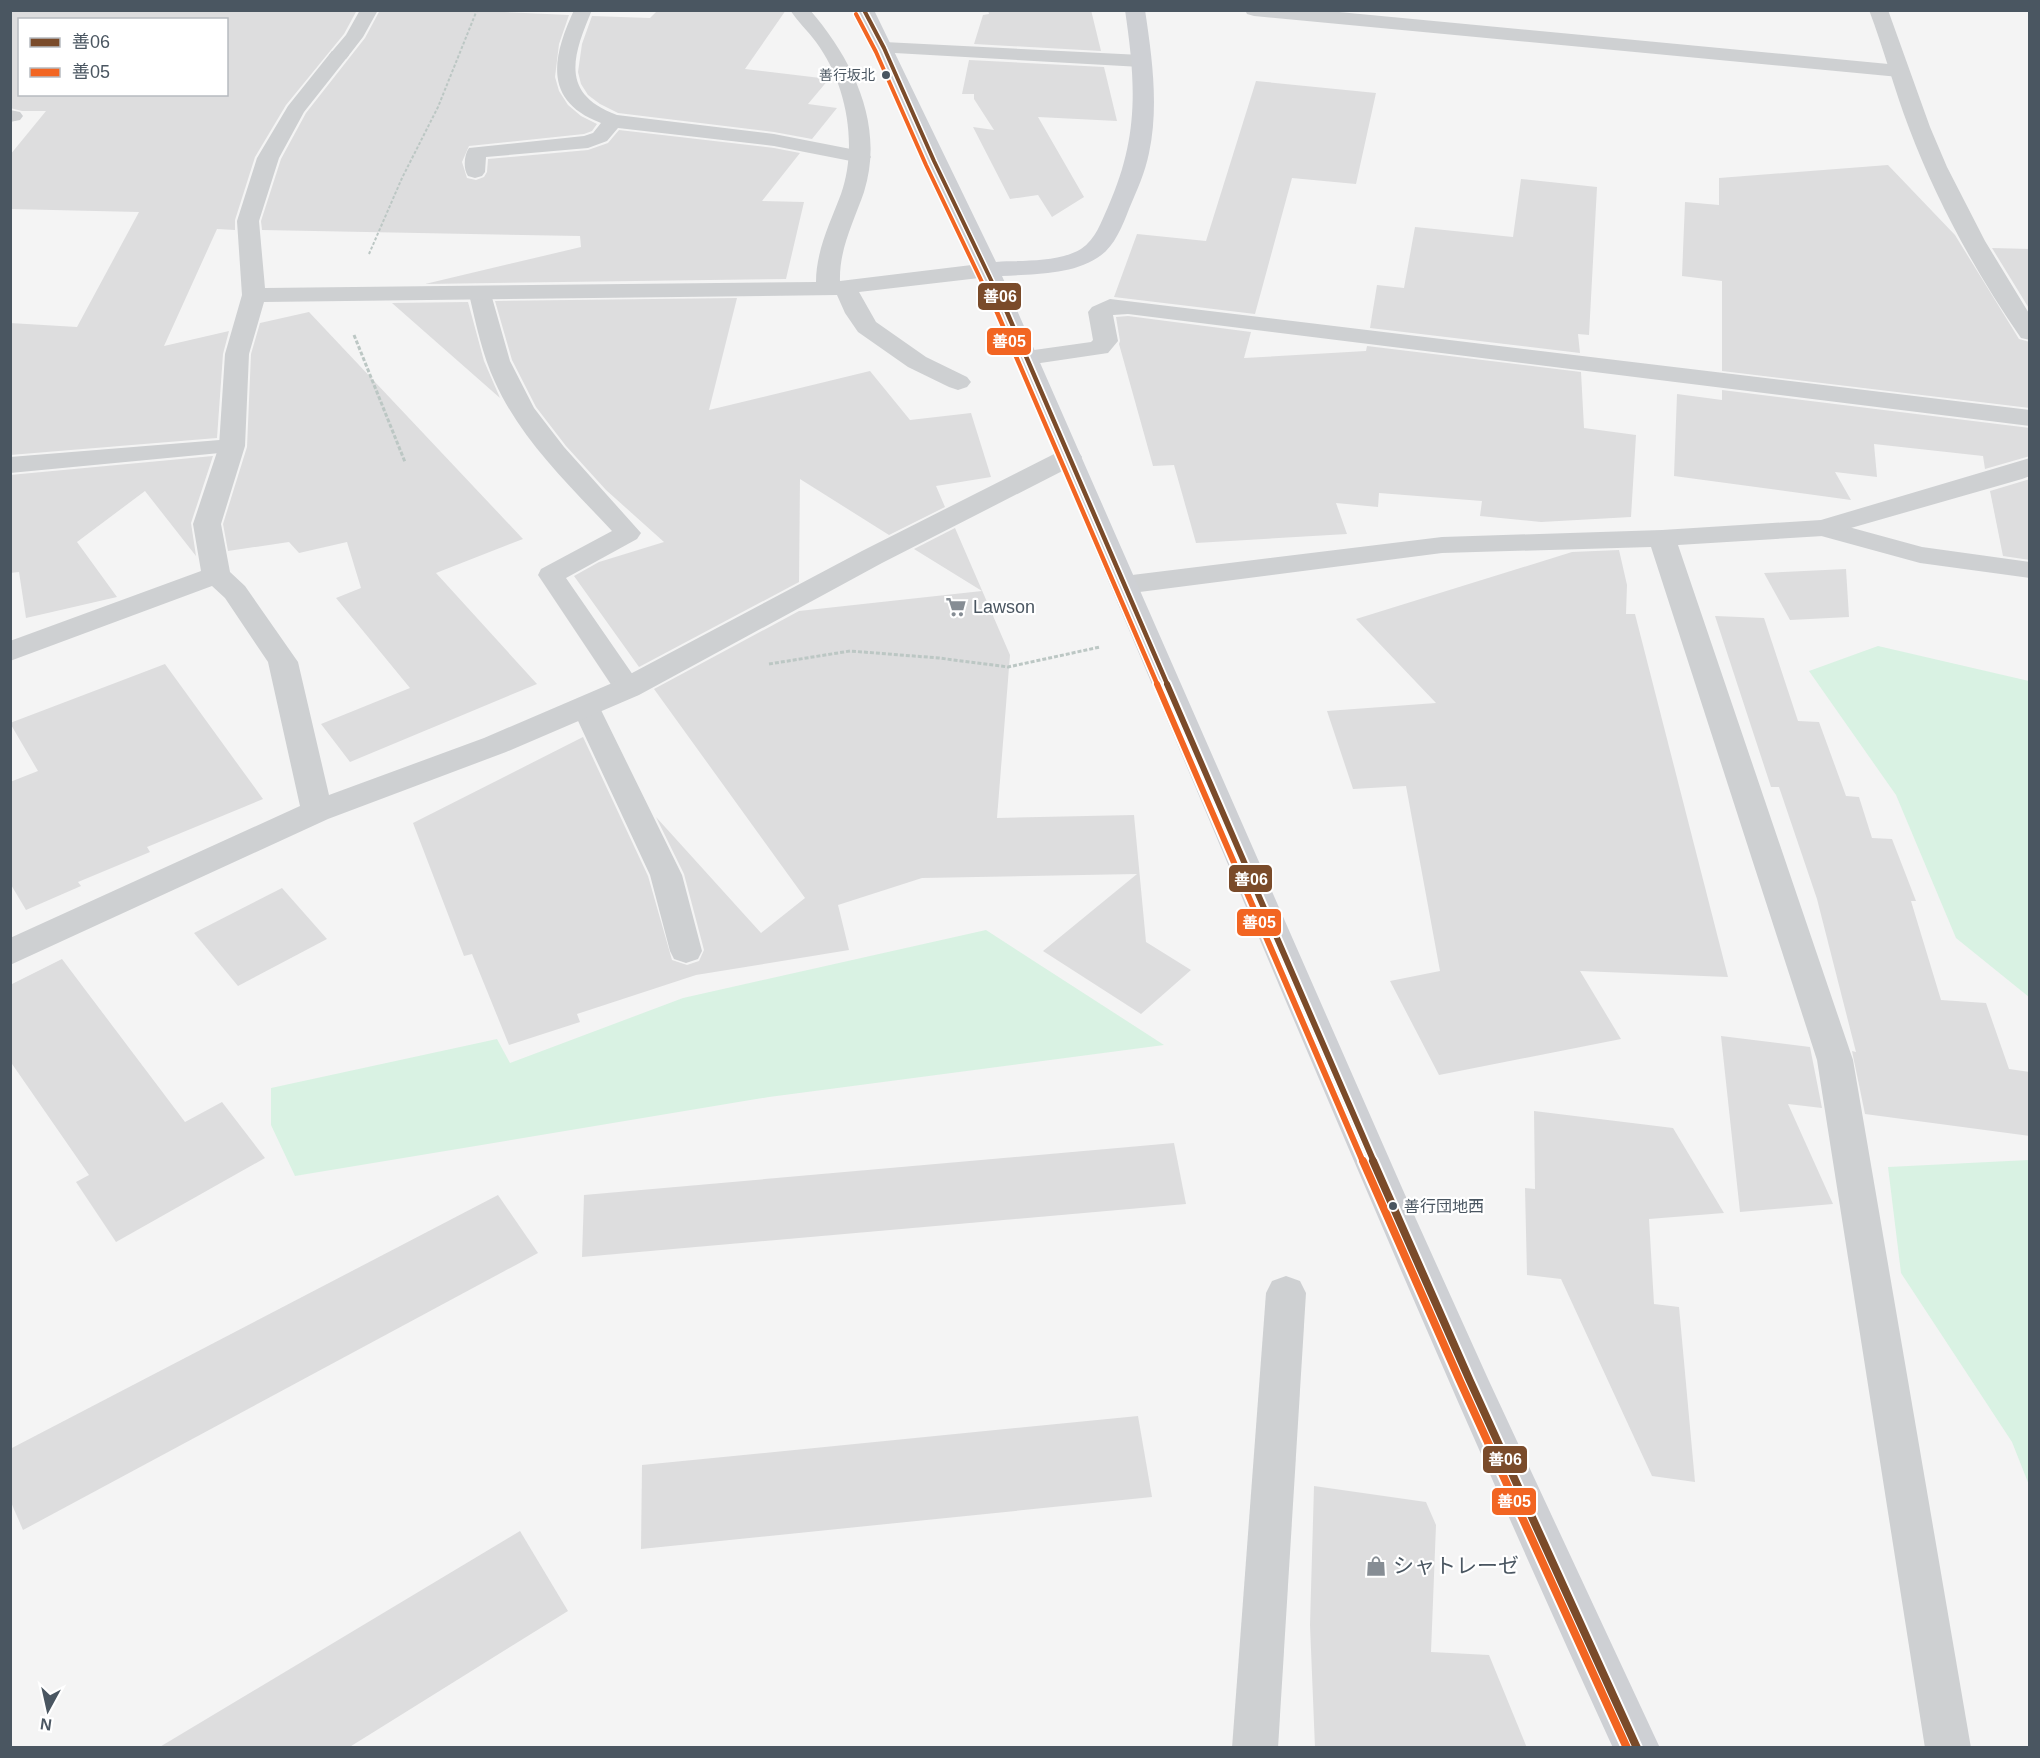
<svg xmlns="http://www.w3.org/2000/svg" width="2040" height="1758" viewBox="0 0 2040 1758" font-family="Helvetica,'Noto Sans JP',sans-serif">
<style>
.green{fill:#d9f2e3}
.building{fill:#ddddde;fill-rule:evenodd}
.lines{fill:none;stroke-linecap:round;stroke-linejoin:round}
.path-far1{stroke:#bcc7c4;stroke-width:2;stroke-dasharray:3 2;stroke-linecap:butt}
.path{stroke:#bcc7c4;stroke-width:3;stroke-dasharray:4 2;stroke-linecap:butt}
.lane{fill:#ced0d2;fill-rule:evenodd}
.street{fill:#ced0d2;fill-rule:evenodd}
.secondary{fill:#ced0d4;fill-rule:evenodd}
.bus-1-far3-casing{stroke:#fff;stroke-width:7}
.bus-1-far2-casing{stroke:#fff;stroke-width:8}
.bus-1-far1-casing{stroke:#fff;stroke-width:10}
.bus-1-casing{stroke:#fff;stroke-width:12}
.bus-2-far3-casing{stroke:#fff;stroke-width:7}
.bus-2-far2-casing{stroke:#fff;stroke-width:8}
.bus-2-far1-casing{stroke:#fff;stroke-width:10}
.bus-2-casing{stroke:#fff;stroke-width:12}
.bus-1-far3{stroke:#7a4b2a;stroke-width:4}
.bus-1-far2{stroke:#7a4b2a;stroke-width:4.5}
.bus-1-far1{stroke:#7a4b2a;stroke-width:6}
.bus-1{stroke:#7a4b2a;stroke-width:8}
.bus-2-far3{stroke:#f26522;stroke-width:4}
.bus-2-far2{stroke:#f26522;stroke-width:4.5}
.bus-2-far1{stroke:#f26522;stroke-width:6}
.bus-2{stroke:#f26522;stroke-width:8}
.bus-dot{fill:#4a5661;stroke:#fff;stroke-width:2}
.labels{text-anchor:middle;stroke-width:4.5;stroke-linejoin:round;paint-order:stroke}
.far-bus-label{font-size:14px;fill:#4a5661;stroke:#fff;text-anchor:end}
.bus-label{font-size:16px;fill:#4a5661;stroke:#fff;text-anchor:start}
.poi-label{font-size:18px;fill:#4a5661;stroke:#fff;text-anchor:start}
.near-poi-label{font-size:21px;fill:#4a5661;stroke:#fff;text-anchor:start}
.line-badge{stroke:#fff;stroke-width:2}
.badge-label{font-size:16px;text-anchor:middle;font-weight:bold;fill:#fff}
</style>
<rect width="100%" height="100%" fill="#f4f4f4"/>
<!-- green -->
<g class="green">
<path d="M1878,646L2029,681V997L1956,938L1896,795L1809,671Z"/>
<path d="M986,930L1164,1045L769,1097L295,1176L271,1125V1088L497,1039L510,1063L683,998Z"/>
<path d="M2029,1160H2030L2029,1485L2012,1442L1901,1273L1888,1167Z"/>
</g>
<!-- building -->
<g class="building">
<path d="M10,10H357L344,34L286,105L255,157L235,220V230L217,229L164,346L229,331L223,354L217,438L10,455V323L77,327L139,212L10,209V155L46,111H22L10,108ZM20,20H226V94H20Z"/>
<path d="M380,10H460L569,15L559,44L555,77L559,91L568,105L581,116L597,124L592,131L584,134L469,146L462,162L467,178L476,180L484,177L487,172L488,159L588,150L608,143L619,130L774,148L800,153L762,201L804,202L786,279L425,284L581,247L580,236L262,230L261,221L281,159L306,113L365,38Z"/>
<path d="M658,10H786L745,69L829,79L808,104L837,108L812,139L774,132L618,113L600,104L588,95L581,84L578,72L582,44L592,16L650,18Z"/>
<path d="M988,10H1091L1101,51L974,44L983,15L989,14Z"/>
<path d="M969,60L1104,67L1117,121L1038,117L1084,197L1052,217L1038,195L1010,199L973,127L994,130L974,99V94H962Z"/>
<path d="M1256,81L1376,93L1356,184L1292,178L1255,314L1114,297L1137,234L1206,241Z"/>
<path d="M1888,165L1955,235L2019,339L2030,342V408L1722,371V281L1682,276L1685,202L1719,205V178Z"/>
<path d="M1521,179L1597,187L1589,335L1578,334L1580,353L1370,328L1377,285L1404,288L1415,227L1513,237Z"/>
<path d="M1992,248L2030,249V310Z"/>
<path d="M737,298L709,410L870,371L910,420L971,413L991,477L936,486L945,507L889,535L800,479L799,582L639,667L574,576L599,562L664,542L606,490L566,446L536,407L512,360L495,301Z"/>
<path d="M468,302L484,361L500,398L392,303Z"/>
<path d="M309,312L523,539L436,573L537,684L350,762L321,724L410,688L336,598L361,588L347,542L299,553L289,542L228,551L223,524L247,447L251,354L260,323Z"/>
<path d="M1128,316L1251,332L1244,358L1366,351L1367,346L1581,372L1584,428L1636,435L1631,517L1541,522L1480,516L1482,501L1379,493L1378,507L1336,503L1347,534L1196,543L1174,465L1153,466L1119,344L1120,341L1116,317Z"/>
<path d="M1722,390L2030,428V456L1985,469L1983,456L1874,444L1877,477L1835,472L1851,500L1674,476L1677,394L1722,400Z"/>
<path d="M213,456L191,523L196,556L145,491L77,542L117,597L26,618L19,572L10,573V475Z"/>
<path d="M2030,479V560L2003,556L1990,491Z"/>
<path d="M955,528L1010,655L997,818L1134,815L1146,942L1191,970L1141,1014L1043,951L1137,874L922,878L838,905L849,950L696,975L577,1014L580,1022L509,1045L472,954L464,956L413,823L583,737L648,876L672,960L687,965L699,961L704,950L684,874L656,817L761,933L805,898L654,689L799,611L982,591L914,549Z"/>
<path d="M1619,550L1627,585L1626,614H1635L1728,977L1580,971L1621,1039L1439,1075L1390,981L1440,971L1406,786L1353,789L1327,711L1436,703L1356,619L1572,552Z"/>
<path d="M1846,569L1849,617L1790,620L1764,573Z"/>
<path d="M1715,616L1764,618L1798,721L1819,722L1846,796L1859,797L1872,838L1892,839L1916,901H1911L1941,1000L1986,1003L2009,1069L2030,1072V1136L1865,1114L1852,1051L1856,1052L1817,899L1779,787H1771Z"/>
<path d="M165,664L263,799L147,847L150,852L78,882L81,886L26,910L10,883V782L38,771L10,723Z"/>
<path d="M282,888L327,939L238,986L194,933Z"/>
<path d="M62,959L185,1122L222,1102L265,1158L116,1242L76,1182L89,1175L10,1061V985Z"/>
<path d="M1721,1036L1810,1047L1822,1108L1788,1104L1833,1204L1740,1212Z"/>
<path d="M1534,1111L1673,1128L1724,1213L1649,1219L1654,1304L1679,1307L1695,1482L1652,1476L1561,1279L1527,1275L1525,1188L1535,1189Z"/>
<path d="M1174,1143L1186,1204L582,1257L584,1195Z"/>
<path d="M498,1195L538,1253L23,1530L10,1500V1449Z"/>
<path d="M1138,1416L1152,1497L641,1549L642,1465Z"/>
<path d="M1314,1486L1426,1502L1436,1525L1431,1652L1489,1655L1527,1748H1315L1310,1625Z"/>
<path d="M520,1531L568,1611L348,1748H158Z"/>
</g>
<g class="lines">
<!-- path-far1 -->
<path class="path-far1" d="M369,254L402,178L438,107L477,10"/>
<!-- path -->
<g class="path">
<path d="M354,335L405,462"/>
<path d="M769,664L850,651L939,658L1008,667L1100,647"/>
</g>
<!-- lane -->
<g class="lane">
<path d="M360,10H378L363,37L346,59H332L329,55L346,35Z"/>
<path d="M574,10H592C572,57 560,94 617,115L774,134L861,151L868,153L871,157L868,161L861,163L774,146L618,128L607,141L588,148L486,157L485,172L482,176L475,178L468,176C463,169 464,155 469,148L584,136L593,133L601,123C543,101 552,58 574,10Z"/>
<path d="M1245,10H1318L1899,65L1906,67L1909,71L1906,75L1899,77L1254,16L1247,14Z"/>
<path d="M10,110L20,112L23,116L20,120L10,122Z"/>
<path d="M480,287L488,289L491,294L510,361L534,408L564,447L641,533L637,539L566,578L642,688L638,695L628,697L618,695L538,575L541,569L612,531C570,486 521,440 495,382C482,354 476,324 469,294L472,289Z"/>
<path d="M232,439L241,441L244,446L241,451L10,473V457Z"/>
<path d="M1823,520L1922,547L2030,562V578L1920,563L1814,534L1810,528L1814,522Z"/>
<path d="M586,699L596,701L600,708L682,875L702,951L698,959L686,963L674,959L670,951L650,875L572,708L576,701Z"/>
</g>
<!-- street -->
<g class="street">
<path d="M790,10H810C853,60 885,125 864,192C854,221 839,249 840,281L988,263L996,265L1000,270L996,275L988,277L859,292L876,322L926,357L967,377L971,382L967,387L958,390L949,387L908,367L858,332L845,313L837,295L264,302L249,354L245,446L221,524L230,572L245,586L298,662L329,795L484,738L617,681L862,551L1060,451L1069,449L1078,451L1082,457L1078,463L882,563L639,695L506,752L328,819L10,965V938L300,806L268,662L225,598L212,586L10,661V641L201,571L193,524L219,446L225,354L242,295L237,221L257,158L288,106L332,51H346L349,55L304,112L279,158L259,221L265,288L816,282C816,251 830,223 841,194C858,146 847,84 816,42C808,31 798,22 790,10Z"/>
<path d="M1869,10H1888L1930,127L1947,167L1985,241L2030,315V340L2021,338C1976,273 1937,202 1909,128C1894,89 1884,49 1869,10Z"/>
<path d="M884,42L1141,55L1148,57L1151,61L1148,65L1141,67L877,52L874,48L877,44Z"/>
<path d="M1110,299L2030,410V426L1128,314L1113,315L1118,341L1108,353L1027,365L1018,363L1015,358L1018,353L1027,351L1091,342L1093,340L1088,312L1092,307Z"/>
<path d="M2030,458V476L2022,479L1823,536L1678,545L1853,1060L1971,1748H1925L1817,1060L1651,547L1442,553L1124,594L1114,591L1110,585L1114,579L1124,576L1442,537L1662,530L1821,520Z"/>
<path d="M1286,1276L1300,1281L1306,1293L1278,1748H1232L1266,1293L1272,1281Z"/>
</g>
<!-- secondary -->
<path class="secondary" d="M855,10H874L996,262C1022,260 1057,263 1081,249C1096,239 1101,222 1108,207C1139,137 1136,85 1125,10H1145C1152,57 1159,106 1149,153C1145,173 1137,190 1129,209C1122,227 1114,248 1097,258C1071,275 1032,274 1002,276L1406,1197L1489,1381L1660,1748H1613C1389,1260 1188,763 976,270L923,161L874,48Z"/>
<!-- bus-1-far3 casing -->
<g class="bus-1-far3-casing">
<path id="bus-1-far3" d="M864,10L884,48L934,161L1003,305"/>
</g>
<!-- bus-1-far2 casing -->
<g class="bus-1-far2-casing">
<path id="bus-1-far2" d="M1003,303L1168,686"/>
</g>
<!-- bus-1-far1 casing -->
<g class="bus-1-far1-casing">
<path id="bus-1-far1" d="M1167,684L1374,1162"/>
</g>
<!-- bus-1 casing -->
<g class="bus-1-casing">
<path id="bus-1" d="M1373,1161L1470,1381L1637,1748"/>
</g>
<!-- bus-2-far3 casing -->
<g class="bus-2-far3-casing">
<path id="bus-2-far3" d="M856,14L876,52L926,165L993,305"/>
</g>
<!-- bus-2-far2 casing -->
<g class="bus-2-far2-casing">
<path id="bus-2-far2" d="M993,303L1158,686"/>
</g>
<!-- bus-2-far1 casing -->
<g class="bus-2-far1-casing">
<path id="bus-2-far1" d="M1157,684L1363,1162"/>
</g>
<!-- bus-2 casing -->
<g class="bus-2-casing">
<path id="bus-2" d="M1363,1161L1460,1381L1627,1748"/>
</g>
<!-- bus-1-far3 -->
<use href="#bus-1-far3" class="bus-1-far3"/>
<!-- bus-1-far2 -->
<use href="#bus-1-far2" class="bus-1-far2"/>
<!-- bus-1-far1 -->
<use href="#bus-1-far1" class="bus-1-far1"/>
<!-- bus-1 -->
<use href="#bus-1" class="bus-1"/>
<!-- bus-2-far3 -->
<use href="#bus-2-far3" class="bus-2-far3"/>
<!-- bus-2-far2 -->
<use href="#bus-2-far2" class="bus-2-far2"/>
<!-- bus-2-far1 -->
<use href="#bus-2-far1" class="bus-2-far1"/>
<!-- bus-2 -->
<use href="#bus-2" class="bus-2"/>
</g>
<!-- icons -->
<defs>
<g id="supermarket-bare" transform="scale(1.62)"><path d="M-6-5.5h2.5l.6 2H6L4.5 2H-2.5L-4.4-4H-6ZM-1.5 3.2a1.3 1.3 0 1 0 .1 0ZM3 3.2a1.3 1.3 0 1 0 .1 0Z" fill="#868d94" stroke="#fff" stroke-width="2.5" paint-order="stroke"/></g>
<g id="shop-bare" transform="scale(1.62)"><path d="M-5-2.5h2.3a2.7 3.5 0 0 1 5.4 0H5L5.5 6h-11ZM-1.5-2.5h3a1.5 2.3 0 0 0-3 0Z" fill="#868d94" stroke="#fff" stroke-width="2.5" paint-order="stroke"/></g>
</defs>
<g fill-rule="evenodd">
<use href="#supermarket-bare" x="956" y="607"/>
<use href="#shop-bare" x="1376" y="1566"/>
</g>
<!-- markers -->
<g class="bus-dot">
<circle cx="886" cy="75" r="5"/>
<circle cx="1393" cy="1206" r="5"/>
</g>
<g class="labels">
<!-- far-bus labels -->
<g class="far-bus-label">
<text x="875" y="80">善行坂北</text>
</g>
<!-- bus labels -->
<g class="bus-label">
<text x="1404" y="1212">善行団地西</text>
</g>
<!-- poi labels -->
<g class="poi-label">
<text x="973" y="613">Lawson</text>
</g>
<!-- near-poi labels -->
<g class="near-poi-label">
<text x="1393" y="1573">シャトレーゼ</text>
</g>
</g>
<g class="line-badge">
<rect x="977" y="282" width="45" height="29" rx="6" fill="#7a4b2a"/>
<rect x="986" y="327" width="46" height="29" rx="6" fill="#f26522"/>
<rect x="1228" y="864" width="45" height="29" rx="6" fill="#7a4b2a"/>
<rect x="1236" y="908" width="46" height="29" rx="6" fill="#f26522"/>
<rect x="1482" y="1445" width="46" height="29" rx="6" fill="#7a4b2a"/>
<rect x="1491" y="1487" width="46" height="29" rx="6" fill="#f26522"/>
</g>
<g class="badge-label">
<text x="1000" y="302">善06</text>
<text x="1009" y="347">善05</text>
<text x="1251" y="885">善06</text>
<text x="1259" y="928">善05</text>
<text x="1505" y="1465">善06</text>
<text x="1514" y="1507">善05</text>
</g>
<!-- border -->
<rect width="2040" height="1758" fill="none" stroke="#4a5661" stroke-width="24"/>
<!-- legend -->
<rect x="18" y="18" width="210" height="78" fill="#ffffff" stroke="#b7bbc0" stroke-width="1.5"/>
<rect x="30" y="38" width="30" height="9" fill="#7a4b2a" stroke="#b7bbc0" stroke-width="1.5"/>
<text x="72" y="48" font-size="18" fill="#4a5661">善06</text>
<rect x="30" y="68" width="30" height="9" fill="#f26522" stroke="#b7bbc0" stroke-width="1.5"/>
<text x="72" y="78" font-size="18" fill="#4a5661">善05</text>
<!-- north arrow -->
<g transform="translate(48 1710) rotate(188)" stroke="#ffffff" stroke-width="4.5" paint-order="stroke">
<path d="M0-4.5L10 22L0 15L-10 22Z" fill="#4a5661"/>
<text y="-9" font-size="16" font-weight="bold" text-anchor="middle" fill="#4a5661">N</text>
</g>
</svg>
